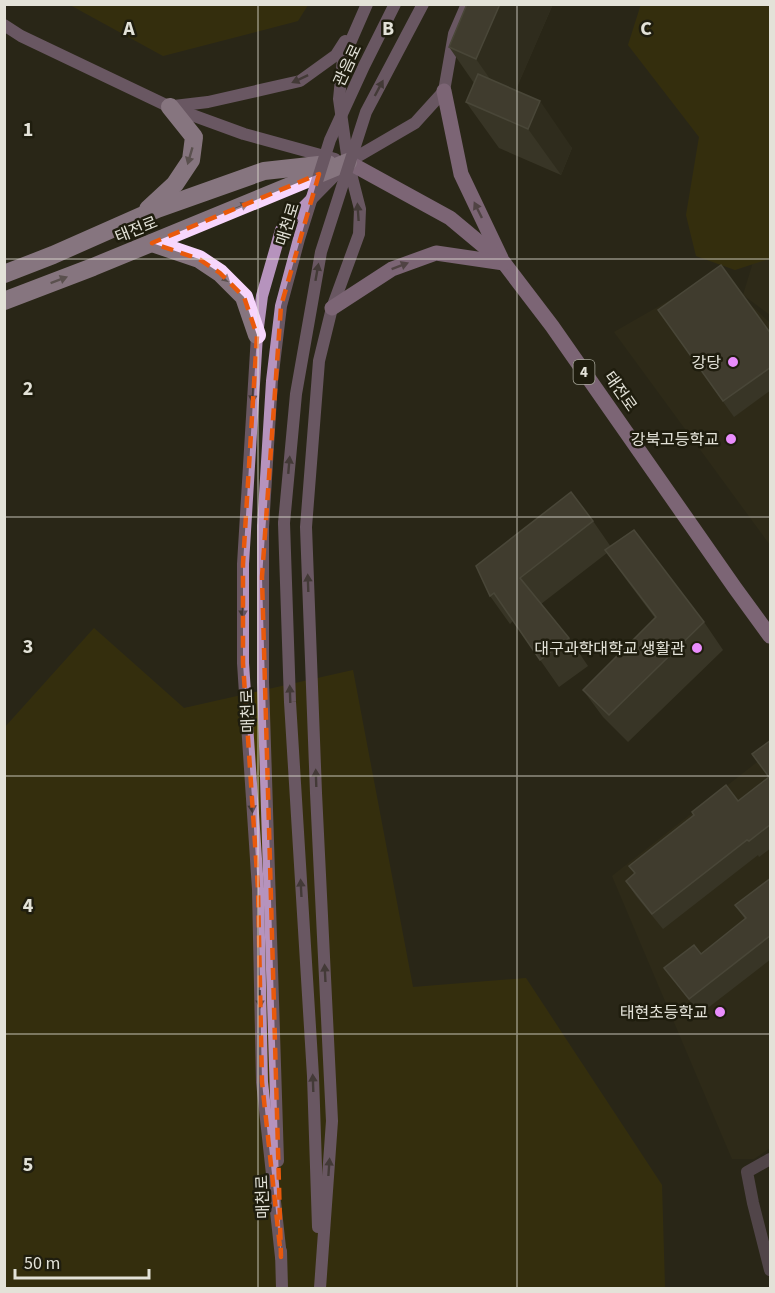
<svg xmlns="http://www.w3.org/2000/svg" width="775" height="1293" viewBox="0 0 775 1293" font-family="'Source Sans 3','Noto Sans KR',sans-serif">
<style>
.built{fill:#34301a}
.green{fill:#423900}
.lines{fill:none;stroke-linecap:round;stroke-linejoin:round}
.street{stroke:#816c86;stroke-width:12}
.secondary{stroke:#b693bd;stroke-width:12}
.primary{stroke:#dfb1e7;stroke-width:15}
.highway{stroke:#f7d6fd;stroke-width:18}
.secondary-bridge{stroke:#b693bd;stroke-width:12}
.wall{fill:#4a4838}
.shaded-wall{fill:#363424}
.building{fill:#5b5849;stroke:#706e60;stroke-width:1.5}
.oneway{fill:#63525d}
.oneway2{fill:#968391}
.oneway3{fill:#7f677a}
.marked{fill:none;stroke:#e8590c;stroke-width:4.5;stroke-dasharray:12 8;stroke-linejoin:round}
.grid{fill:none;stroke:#e3e2d8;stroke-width:1.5;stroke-opacity:0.55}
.poi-dot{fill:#ea8dfd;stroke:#1f1d0e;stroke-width:2}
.labels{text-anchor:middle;stroke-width:5;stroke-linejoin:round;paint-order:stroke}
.shield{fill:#1f1d0e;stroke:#a8a79b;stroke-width:1.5}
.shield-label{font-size:15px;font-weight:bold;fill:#e3e2d8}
.street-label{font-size:16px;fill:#e3e2d8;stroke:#1f1d0e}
.poi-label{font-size:16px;fill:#e3e2d8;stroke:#1f1d0e;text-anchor:end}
.grid-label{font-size:20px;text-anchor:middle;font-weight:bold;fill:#e3e2d8;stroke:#1f1d0e;stroke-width:5;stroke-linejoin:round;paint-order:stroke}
</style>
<rect width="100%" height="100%" fill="#292717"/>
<!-- built -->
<g class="built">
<path d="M770,207V315L743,295Z"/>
<path d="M717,273L770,323V545L614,332Z"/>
<path d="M770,752V1148L754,1159H732L612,876Z"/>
</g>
<!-- green -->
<g class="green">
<path d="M641,4L770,5V240L769,259L735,270L696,256L686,215L699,137L628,45Z"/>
<path d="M70,5H308L298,21L163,56Z"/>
<path d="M94,628L184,708L353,670L413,987L526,978L662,1185L665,1288H5V727Z"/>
</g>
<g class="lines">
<!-- street -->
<path class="street" d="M770,1159L747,1172L753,1203L770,1270"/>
<!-- secondary -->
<g class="secondary">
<path d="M4,25L21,36L170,107L244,134L335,159"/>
<path d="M174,106L208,102L300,81L336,55L345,41"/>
<path d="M284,523L290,702L313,1076L318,1227"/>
<path d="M263,527V682L278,1161"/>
<path d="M281,1251L282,1288"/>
<path d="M281,1257L262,1082L258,889L243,663V564L257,335L262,296L281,230L348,162L415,123L444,91L454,34L467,4"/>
<path d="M320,1288L332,1121L316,793L306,527L319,361L332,308L359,234L360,209L348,162L339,99L343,59L367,4"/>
</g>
<!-- primary -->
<g class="primary">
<path d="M444,91L461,174L501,258"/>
<path d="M348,162L450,218L504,263L552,326L735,588L770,636"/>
<path d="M332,308L392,269L436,253L504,263"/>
</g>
<!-- highway -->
<g class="highway">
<path d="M148,209L175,184L191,160L194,137L170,107"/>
<path d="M152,243L199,259L220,273L244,297L257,335"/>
<path d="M4,274L53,255L157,209L264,171L328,164"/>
<path d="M4,301L93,267L348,162"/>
</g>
<!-- secondary-bridge -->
<g class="secondary-bridge">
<path d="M284,523L296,394L321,252L366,112L423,4"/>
<path d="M263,527L272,381L281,306L299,239L330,140L364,66L395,4"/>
</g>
</g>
<!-- wall -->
<g class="wall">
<path d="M467,4H553L515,91L572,148L561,175L499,148L466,102L474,83L449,47Z"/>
<path d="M658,310L771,334V390L734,417Z"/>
<path d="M593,521L611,547L704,622L723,650L628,742L603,717L583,690L655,618L625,578L607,553L541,604L569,638L588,666L559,687L513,621L510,624L490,596Z"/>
<path d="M771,740V848L759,857L758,855L663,929L636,896L626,881L635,874L629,866L738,801L769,777L752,754Z"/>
<path d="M771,878V959L700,1014L664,968L701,954L745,919L735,905Z"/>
</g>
<!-- shaded-wall -->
<g class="shaded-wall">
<path d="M500,4H553L509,106L476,59Z"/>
<path d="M540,101L572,148L561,175L528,129Z"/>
</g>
<!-- building -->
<g class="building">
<path d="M467,4H500L476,59L449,47Z"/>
<path d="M478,74L540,101L528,129L466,102Z"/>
<path d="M721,265L771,334V367L723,401L658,310Z"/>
<path d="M571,492L593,521L520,578L569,638L540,660L494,593L490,596L476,566Z"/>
<path d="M634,530L704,622L609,715L583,690L656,617L605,550Z"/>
<path d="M771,740V824L749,841L747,840L652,914L626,881L635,873L629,866L694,815L692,812L726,785L738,801L769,777L752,754Z"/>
<path d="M771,878V935L689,999L664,968L694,945L701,954L746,918L735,905Z"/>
</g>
<!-- one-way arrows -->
<defs><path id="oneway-solid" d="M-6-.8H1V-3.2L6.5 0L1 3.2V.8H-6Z" transform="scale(1.5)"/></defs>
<g class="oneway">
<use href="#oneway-solid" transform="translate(300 79) rotate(155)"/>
<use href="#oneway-solid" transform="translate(379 88) rotate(-62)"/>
<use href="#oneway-solid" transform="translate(358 212) rotate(-94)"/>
<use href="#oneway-solid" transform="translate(317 272) rotate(-80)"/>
<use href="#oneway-solid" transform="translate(253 394) rotate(94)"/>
<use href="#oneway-solid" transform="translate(289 465) rotate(-85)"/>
<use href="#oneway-solid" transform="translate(308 583) rotate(-92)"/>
<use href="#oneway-solid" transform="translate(243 609) rotate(90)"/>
<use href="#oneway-solid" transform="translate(290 694) rotate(-92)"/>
<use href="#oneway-solid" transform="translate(316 778) rotate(-92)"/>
<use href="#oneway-solid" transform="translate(252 804) rotate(86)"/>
<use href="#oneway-solid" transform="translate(301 888) rotate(-93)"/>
<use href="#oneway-solid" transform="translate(325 973) rotate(-93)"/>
<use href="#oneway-solid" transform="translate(260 999) rotate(89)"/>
<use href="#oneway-solid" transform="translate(313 1083) rotate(-92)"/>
<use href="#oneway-solid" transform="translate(329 1167) rotate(-86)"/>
</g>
<g class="oneway2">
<use href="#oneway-solid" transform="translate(190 156) rotate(106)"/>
<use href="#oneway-solid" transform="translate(240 207) rotate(-23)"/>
<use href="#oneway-solid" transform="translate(223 276) rotate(42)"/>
<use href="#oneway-solid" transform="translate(59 280) rotate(-21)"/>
</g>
<g class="oneway3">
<use href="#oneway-solid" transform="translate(478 210) rotate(-116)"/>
<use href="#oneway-solid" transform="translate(400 266) rotate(-21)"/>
</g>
<!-- marked area -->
<path d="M0 0H775V1293H0ZM319,174L281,306L262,577L281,1257L262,1082L258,889L243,663V564L257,335L244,297L220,273L199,259L152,243Z" fill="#292717" fill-opacity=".55" fill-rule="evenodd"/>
<path class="marked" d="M319,174L281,306L262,577L281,1257L262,1082L258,889L243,663V564L257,335L244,297L220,273L199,259L152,243Z"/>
<!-- grid -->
<path class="grid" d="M258,4V1288M517,4V1288M4,259H770M4,517H770M4,776H770M4,1034H770"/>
<!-- markers -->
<g class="poi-dot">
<circle cx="733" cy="362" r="6"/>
<circle cx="731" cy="439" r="6"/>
<circle cx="697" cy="648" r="6"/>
<circle cx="720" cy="1012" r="6"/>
</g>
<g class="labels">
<!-- shield labels -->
<rect class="shield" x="573.5" y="360" width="21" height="24" rx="4.5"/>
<g class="shield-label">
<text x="584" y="377">4</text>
</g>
<!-- street labels -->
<g class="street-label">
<text transform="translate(347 65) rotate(-65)" y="6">관음로</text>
<text transform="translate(287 224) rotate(-73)" y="6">매천로</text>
<text transform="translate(136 229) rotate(-22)" y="6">태전로</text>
<text transform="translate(621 391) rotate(55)" y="6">태전로</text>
<text transform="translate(247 711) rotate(-92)" y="6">매천로</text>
<text transform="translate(262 1197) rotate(-92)" y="6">매천로</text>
</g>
<!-- poi labels -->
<g class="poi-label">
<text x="721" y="368">강당</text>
<text x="719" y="445">강북고등학교</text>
<text x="685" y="654">대구과학대학교 생활관</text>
<text x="708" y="1018">태현초등학교</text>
</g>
</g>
<g class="grid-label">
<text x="129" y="35">A</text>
<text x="388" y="35">B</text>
<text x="646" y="35">C</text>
<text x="28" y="136">1</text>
<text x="28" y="395">2</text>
<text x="28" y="653">3</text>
<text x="28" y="912">4</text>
<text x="28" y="1171">5</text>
</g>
<!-- border -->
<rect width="775" height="1293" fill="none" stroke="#e3e2d8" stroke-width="12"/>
<!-- scale -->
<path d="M15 1269v9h134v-9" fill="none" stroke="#e3e2d8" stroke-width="3"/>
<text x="24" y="1269" font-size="18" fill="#e3e2d8" stroke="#1f1d0e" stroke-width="4.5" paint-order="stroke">50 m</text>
</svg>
